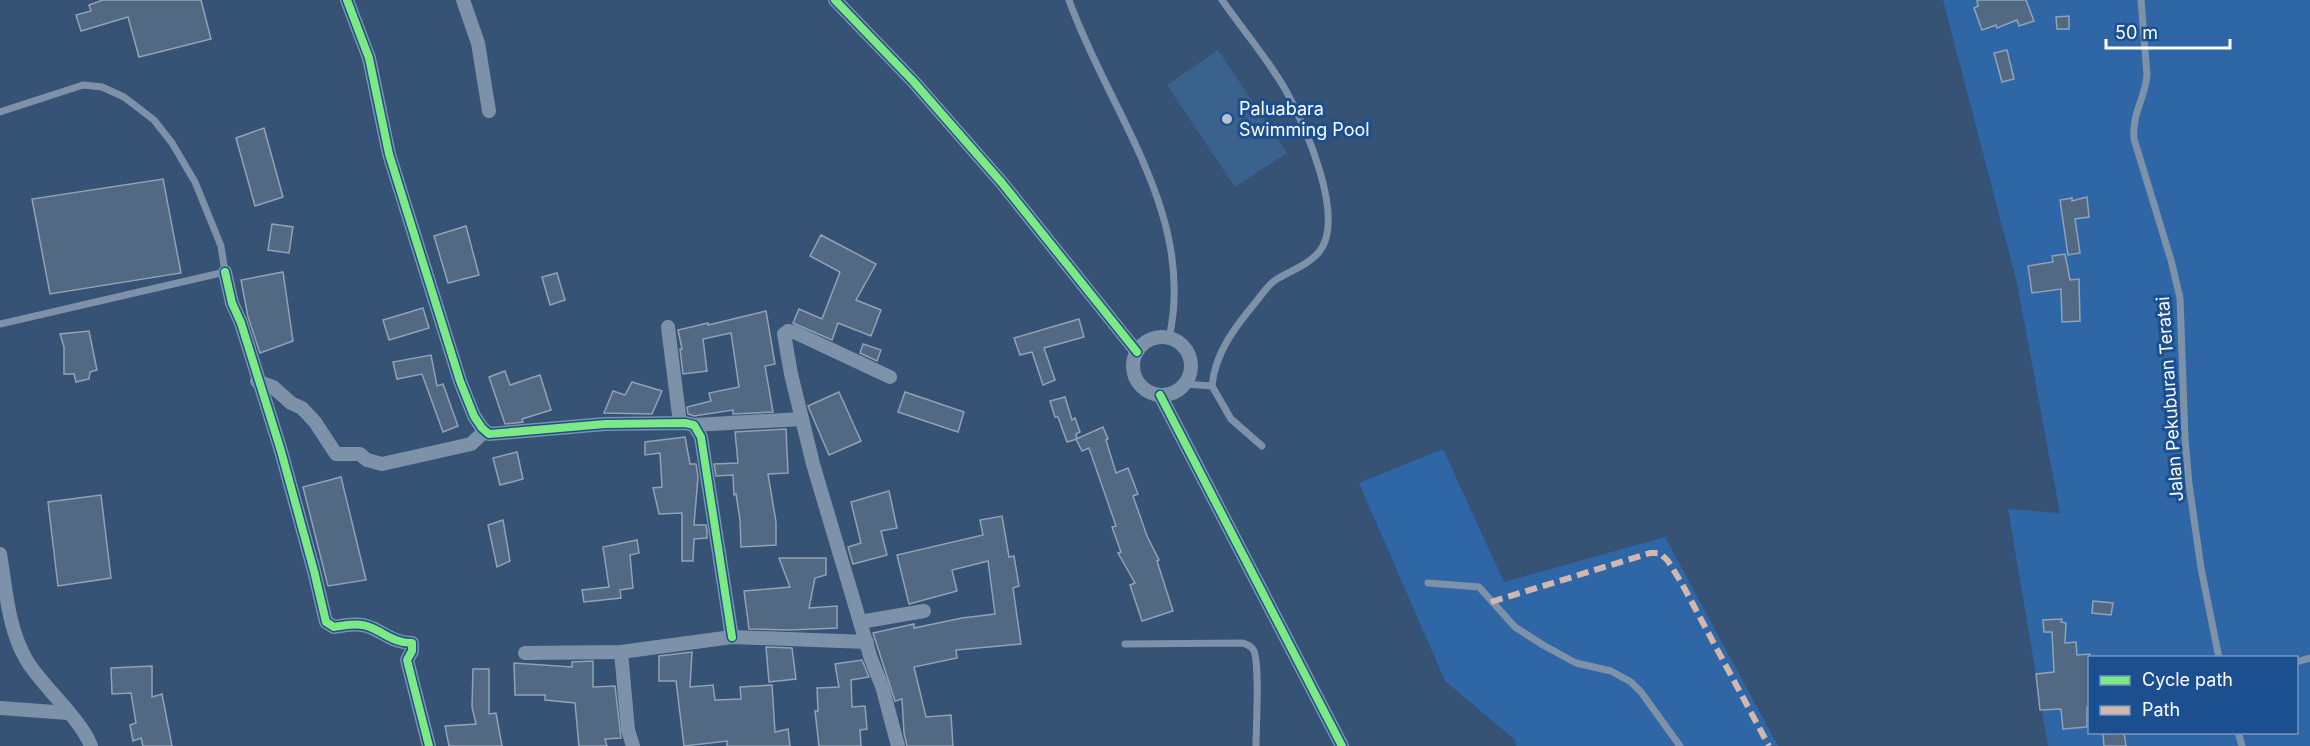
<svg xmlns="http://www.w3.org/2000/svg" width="2310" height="746" viewBox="0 0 2310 746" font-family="Inter,sans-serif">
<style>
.green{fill:#2f66a5;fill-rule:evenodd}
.water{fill:#3b618d}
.building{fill:#526984;stroke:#92a2b6;stroke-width:1.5}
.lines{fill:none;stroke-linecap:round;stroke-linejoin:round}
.lane{stroke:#7d92a8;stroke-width:7}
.street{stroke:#7d92a8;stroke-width:14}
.quiet{stroke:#d1b7ad;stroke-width:6;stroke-dasharray:12 6;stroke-linecap:butt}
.cycleway-casing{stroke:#1b4f8f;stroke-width:11}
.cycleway{stroke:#7ce984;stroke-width:8}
.poi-dot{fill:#b9c2ce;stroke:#1b4f8f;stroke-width:2}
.labels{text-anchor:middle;stroke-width:6;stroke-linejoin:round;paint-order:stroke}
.poi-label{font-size:18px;fill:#fff;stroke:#1b4f8f;text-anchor:start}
.street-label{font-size:18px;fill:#fff;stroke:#1b4f8f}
</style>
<rect width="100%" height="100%" fill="#365274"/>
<!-- green -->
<g class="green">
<path d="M1943,0H2310V746H2048L2008,509L2060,513L2017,283ZM2090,658H2296V732H2090Z"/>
<path d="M1443,449L1504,582L1665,537L1778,746H1516L1515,740L1445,681L1359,483Z"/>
</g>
<!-- water -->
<path class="water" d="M1218,50L1287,153L1235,187L1167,85Z"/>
<!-- building -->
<g class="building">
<path d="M103,0H201L211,39L139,57L128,17L81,31L76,15L91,11L89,5Z"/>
<path d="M1977,0H2026L2034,21L2019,26L2017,20L1997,28L1996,25L1982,30L1974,8L1978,6Z"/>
<path d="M2069,16V29H2057L2056,17Z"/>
<path d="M2007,50L2014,79L2002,82L1994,53Z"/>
<path d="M264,128L283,197L255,206L236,138Z"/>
<path d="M163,179L181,273L50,294L32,199Z"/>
<path d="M2087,197L2089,217L2075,219L2080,253L2068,255L2060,200L2072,198V201Z"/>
<path d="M272,224L293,227L289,253L268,250Z"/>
<path d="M466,226L479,275L448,283L434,236Z"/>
<path d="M821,235L876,264L856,300L881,310L871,336L838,323L832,340L793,323L799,309L822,319L840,272L810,256Z"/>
<path d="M2065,254L2070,280L2079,279L2080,321L2062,322L2061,289L2032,293L2028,266L2053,262L2052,256Z"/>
<path d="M283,272L293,341L260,353L248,317L241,280Z"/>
<path d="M557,273L565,300L550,305L542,277Z"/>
<path d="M423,308L429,328L389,340L383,320Z"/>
<path d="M766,311L775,364L765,366L773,412L733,414V410L694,416L688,414L687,407L711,401L709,393L739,387L731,333L703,339L707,371L683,374L680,349H682L678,330L708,323V325Z"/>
<path d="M1079,319L1084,337L1044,348L1055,380L1043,385L1032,352L1020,355L1014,338Z"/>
<path d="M89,331L97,370L90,372L89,379L76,382L74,374H64V347L60,334Z"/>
<path d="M863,344L881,350L877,361L860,353Z"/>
<path d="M431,355L437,386L443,384L458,426L443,432L422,374L397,379L393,362Z"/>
<path d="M505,371L510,385L540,375L551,410L522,419L523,422L505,424L489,377Z"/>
<path d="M632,382L662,391L652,414L604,413L613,391L625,395Z"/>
<path d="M839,392L861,441L829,455L808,406Z"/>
<path d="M905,392L964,412L958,432L898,412Z"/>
<path d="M1065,397L1072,420L1075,418L1080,432L1076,434L1077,439L1067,442L1058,417H1055L1050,401Z"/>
<path d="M1103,427L1108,439L1106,440L1116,473L1128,468L1138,494L1133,496L1147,536L1159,560L1157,561L1173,611L1142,621L1130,585L1135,583L1118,553L1121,552L1112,527L1116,526L1089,448L1082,451L1076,439Z"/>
<path d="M786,429L788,473L768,474L776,522V545L741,547L740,520L736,494L734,495L733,475L716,476L714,464L738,463L735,432Z"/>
<path d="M685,437L690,464H696L698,477L694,525H706L707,532V538L694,539L693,561H682V513L659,514L653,488L662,487L660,453L645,455V442Z"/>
<path d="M517,452L523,479L500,485L493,458Z"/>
<path d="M341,477L366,580L328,586L303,487Z"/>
<path d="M889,491L897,528L881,531L887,555L853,564L848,547L861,543L851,502Z"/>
<path d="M101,495L111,578L58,586L48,502Z"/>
<path d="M1002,516L1009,557L1014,556L1019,586L1013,588L1021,644L956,650L957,658L914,667L926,717L951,715L953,746H907L904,733L902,699L895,701L873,633L914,624V628L962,618L995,614L988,561L952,570L957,591L909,604L897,555L983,535L980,520Z"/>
<path d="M503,520L510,561L497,567L488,525Z"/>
<path d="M637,540L639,553L630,555L633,588L620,590L621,598L584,602L582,590L609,587L603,547Z"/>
<path d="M779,558H826V575L815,578L809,608L837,606V628L790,630L749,629L744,591L790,587Z"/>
<path d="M2093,601L2113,603L2111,615L2092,613Z"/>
<path d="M2062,619L2061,622L2066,623L2065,643L2076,642L2077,655L2090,654V707H2087V727L2063,729L2061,709L2040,710L2036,674L2054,672L2052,632H2044L2043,620Z"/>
<path d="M766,647L792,648L796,679L769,682Z"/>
<path d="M692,652L690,687L713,685L715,700L741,699L740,687L772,685L775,732L788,729L790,746H727V741L684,746L676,681H659V656Z"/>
<path d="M862,660L869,677L851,680L852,707L865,706L867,729L860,730L861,746H819L815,711H818L817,688L839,687L835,664Z"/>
<path d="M593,661V687L615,686L621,738L605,739L607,746H579L575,703L545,700V695H515L514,663L572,667V662Z"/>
<path d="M152,666V697L162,694L172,746H143L141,738L133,741L130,725L136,723L131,693L112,694L111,668Z"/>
<path d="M473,669H489V714L496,713L502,746H449L445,726L476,724L472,707Z"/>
<path d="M2124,732L2126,746H2104L2103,734Z"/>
</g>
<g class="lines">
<!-- lane -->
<g class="lane">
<path d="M1069,0C1108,110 1197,215 1169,338"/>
<path d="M2141,0L2147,75C2145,99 2132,112 2134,139L2171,260L2180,298L2185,439L2189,484L2201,568L2219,658"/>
<path d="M0,112L83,85L102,87L124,97L154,120L172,143L195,182L221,246L225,272L0,324"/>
<path d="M1184,384L1212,386L1231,419L1262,446"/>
<path d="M1212,386C1215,353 1235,327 1255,303C1262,295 1268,284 1277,279C1290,271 1308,265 1319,252C1347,218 1304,123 1285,89C1267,58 1243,30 1222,0"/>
<path d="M1428,583L1479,587L1515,627L1543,645L1576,663L1611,671L1631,682L1641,692L1680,746"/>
<path d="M1125,644L1243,643C1248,645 1252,646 1254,651C1260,667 1256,726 1256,746"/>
<path d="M2296,662L2310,658"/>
<path d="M2238,732L2242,746"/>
</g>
<!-- street -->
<g class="street">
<path d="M347,0L369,58L389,154L460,381L474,416L482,428L489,434L605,424L685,423L694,425L701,437L732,637"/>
<path d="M463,0L478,43L489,111"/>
<path d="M835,0L913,81L1002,183L1137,352"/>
<path d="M225,272L232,303L241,323L281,451L314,571L326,622L334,627C346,625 360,622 372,628C386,634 395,643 412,643V651L407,660L429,746"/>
<path d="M668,327L680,423"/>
<circle cx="1162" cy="366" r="29"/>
<path d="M890,377L794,332L788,331L784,334L791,374L813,464L871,659L882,686L898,746"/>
<path d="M257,381L273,387L291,403L302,408L315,422L336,454H360L367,460L382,464L471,444L485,431"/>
<path d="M1160,395L1342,746"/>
<path d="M694,425L802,419"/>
<path d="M0,554C6,590 8,629 27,661C43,687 81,719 91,746"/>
<path d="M860,622L924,611"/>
<path d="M621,652L628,730L633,746"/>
<path d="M525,653L621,652L732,637L867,642"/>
<path d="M0,708L68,713"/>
</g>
<!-- quiet -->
<path class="quiet" d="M1491,602L1650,553H1660L1668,561L1681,582L1769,746"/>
<!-- cycleway casing -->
<g class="cycleway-casing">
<g id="cycleway">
<path d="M347,0L369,58L389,154L460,381L474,416L482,428L489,434L605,424L685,423L694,425L701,437L732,637"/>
<path d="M835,0L913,81L1002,183L1137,352"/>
<path d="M225,272L232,303L241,323L281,451L314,571L326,622L334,627C346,625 360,622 372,628C386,634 395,643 412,643V651L407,660L429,746"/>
<path d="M1160,395L1342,746"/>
</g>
</g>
<!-- cycleway -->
<use href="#cycleway" class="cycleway"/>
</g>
<!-- markers -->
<circle class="poi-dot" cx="1227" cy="119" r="6"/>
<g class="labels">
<!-- poi labels -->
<g class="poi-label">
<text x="1239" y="115">Paluabara<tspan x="1239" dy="21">Swimming Pool</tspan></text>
</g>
<!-- street labels -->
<g class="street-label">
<text transform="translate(2170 399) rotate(-94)" y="6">Jalan Pekuburan Teratai</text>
</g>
</g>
<!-- legend -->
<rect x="2088" y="656" width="210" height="78" fill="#1b4f8f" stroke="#7695bc" stroke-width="1.5"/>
<rect x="2100" y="676" width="30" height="9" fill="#7ce984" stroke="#7695bc" stroke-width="1.5"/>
<text x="2142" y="686" font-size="18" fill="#ffffff">Cycle path</text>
<rect x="2100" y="706" width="30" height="9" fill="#d1b7ad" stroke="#7695bc" stroke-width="1.5"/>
<text x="2142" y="716" font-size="18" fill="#ffffff">Path</text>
<!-- scale -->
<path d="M2106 39v9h124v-9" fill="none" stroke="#ffffff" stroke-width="3"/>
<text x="2115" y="39" font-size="18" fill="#ffffff" stroke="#1b4f8f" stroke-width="4.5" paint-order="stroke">50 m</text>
</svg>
